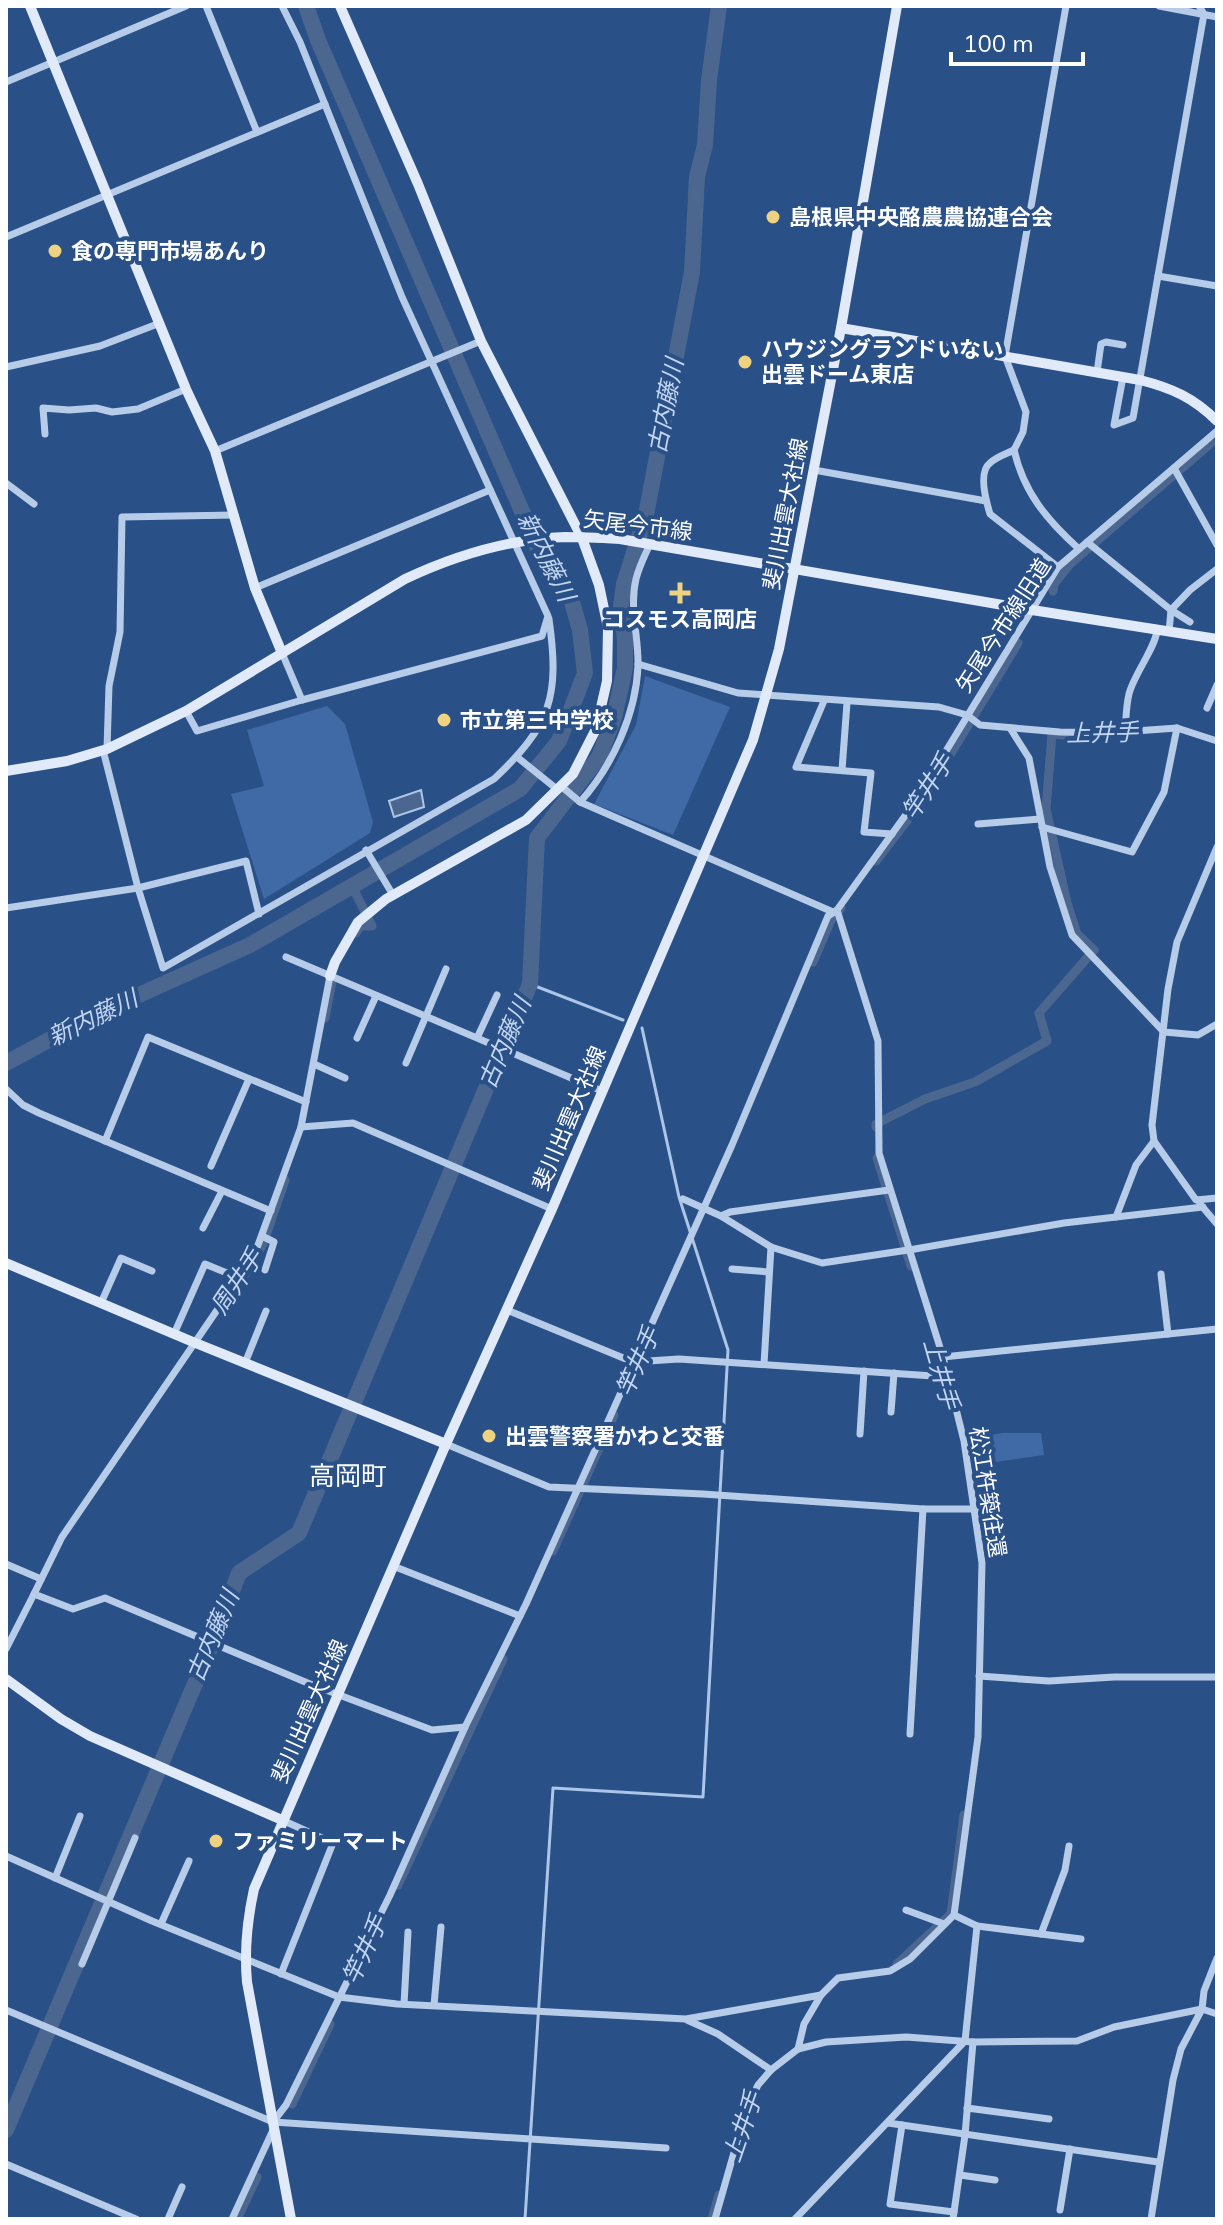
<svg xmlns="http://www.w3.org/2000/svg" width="1223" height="2225" viewBox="0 0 1223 2225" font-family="Mulish,'Noto Sans JP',sans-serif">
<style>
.green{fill:#3f6aa5}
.water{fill:#4c678f;stroke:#acc6e8;stroke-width:2}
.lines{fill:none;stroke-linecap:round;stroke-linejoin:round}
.stream{stroke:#acc6e8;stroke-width:3}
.canal{stroke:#4c678f;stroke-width:9}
.river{stroke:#4c678f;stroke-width:16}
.street{stroke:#b7cce8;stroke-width:7}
.secondary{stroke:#e1eaf8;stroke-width:10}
.poi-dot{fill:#efd27f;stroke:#2a5088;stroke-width:3}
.labels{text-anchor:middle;stroke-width:8;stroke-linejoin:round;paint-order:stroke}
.poi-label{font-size:22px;font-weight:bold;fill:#fff;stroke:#2a5088;text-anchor:start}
.street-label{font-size:22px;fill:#fff;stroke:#2a5088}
.water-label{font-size:24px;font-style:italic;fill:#c3d6f0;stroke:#2a5088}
.quarter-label{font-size:26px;fill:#fff;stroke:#2a5088}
</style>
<rect width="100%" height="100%" fill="#2a5088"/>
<!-- green -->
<g class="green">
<path d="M645,676L730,707L673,835L594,804L636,725Z"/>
<path d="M327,706L345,724L373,822L370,833L264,899L231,794L264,786L247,730Z"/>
<path d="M1002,1433H1041L1044,1455L976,1465L969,1439Z"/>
</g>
<!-- water -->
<path class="water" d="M421,790L424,807L394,817L389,801Z"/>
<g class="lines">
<!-- stream -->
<g class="stream">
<path d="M530,984L623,1020"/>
<path d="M525,2219L553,1788L703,1797L728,1350L679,1197L642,1028"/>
</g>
<!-- canal -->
<g class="canal">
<path d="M1053,591L1054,584L1071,563L1211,443"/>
<path d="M876,861L922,801L1018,643"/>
<path d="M352,886L372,926H360L356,933"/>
<path d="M813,962L831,920L841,908"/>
<path d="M325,1018L332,981"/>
<path d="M876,1127V1124L925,1099L975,1082L1047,1041L1039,1013L1094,950L1077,934L1067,903L1046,809L1052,734L1064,735"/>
<path d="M877,1158L911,1266"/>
<path d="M240,1283L263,1244L285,1180"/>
<path d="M553,1551L614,1415"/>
<path d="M398,1885L503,1659"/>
<path d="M897,1964L951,1914L964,1815"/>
<path d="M292,2104L330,2024"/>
<path d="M237,2219L257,2177"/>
<path d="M712,2219L719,2195"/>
</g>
<!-- river -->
<g class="river">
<path d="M6,1063L101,1012L250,945L520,789L559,741L585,673L580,630L570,595L547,569L318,40L306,6"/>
<path d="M6,2130L213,1641L239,1573L299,1533L530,984L537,838L599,757L614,718L625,668V639L621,606L624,584L646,515L692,272L697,177L705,145L709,80L719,6"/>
</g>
<!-- street -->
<g class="street">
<path d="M206,6L257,132"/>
<path d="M1066,6L1005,356L1026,412L1023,432L1014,450C1024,493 1047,520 1079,549"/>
<path d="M1159,6L1217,17"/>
<path d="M6,82L186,6"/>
<path d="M6,237L325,104"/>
<path d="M1158,276L1217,286"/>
<path d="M6,367L100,346L160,323"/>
<path d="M1097,372L1101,344L1106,342L1123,345"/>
<path d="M1123,377L1114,425L1133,418L1204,14L1199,6"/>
<path d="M45,434L43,408L69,410L96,408L112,412L138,409L186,389"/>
<path d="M1014,450C1006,454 996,457 990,463C978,472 986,501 990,514L1058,567"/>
<path d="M215,451L481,341"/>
<path d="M1174,468L1217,545"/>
<path d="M814,470L986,501"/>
<path d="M6,483L34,504"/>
<path d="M1087,542L1171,610L1190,622"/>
<path d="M255,588L490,490"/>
<path d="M1169,632L1171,610L1190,590L1217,569"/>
<path d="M282,653L302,700"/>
<path d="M638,664L738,693L939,707L967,715L980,725L1060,732L1107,733L1177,728L1217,741"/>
<path d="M824,701L796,767L871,773L864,832L892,834"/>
<path d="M1207,708L1217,685"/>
<path d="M186,711L197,731L302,700L542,636L548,616L402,297L300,42L282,6"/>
<path d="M1010,728L1029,758L1050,867L1072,935L1164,1032L1198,1035L1217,1024"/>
<path d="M1125,732C1126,720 1126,706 1129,694C1134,674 1156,647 1157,630"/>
<path d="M107,749L109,686L120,632L122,517L235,515"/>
<path d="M103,750L138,888L246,861L259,914"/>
<path d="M517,757L558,790"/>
<path d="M842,770L847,703"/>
<path d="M561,786L580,802L833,912"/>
<path d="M580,802C612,767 636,714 638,666C639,638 629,608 636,579C639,567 645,555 650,544"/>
<path d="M978,824L1040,819"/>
<path d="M1042,827L1132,852L1164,792L1177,728"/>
<path d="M1217,847L1177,942L1168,989L1152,1125L1154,1141L1196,1200L1217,1198"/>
<path d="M366,850L393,895"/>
<path d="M6,908L138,888L163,968L494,779C551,725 560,697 549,619"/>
<path d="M286,957L602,1091"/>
<path d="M330,976L301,1127L254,1256L62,1537L34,1594L73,1609L105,1598L310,1684L432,1730L465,1727"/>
<path d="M478,1036L497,995"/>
<path d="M357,1038L376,996"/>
<path d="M406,1063L446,969"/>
<path d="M314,1064L345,1078"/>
<path d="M6,1089L23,1105L39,1113L271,1211"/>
<path d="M301,1127L353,1123L552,1209"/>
<path d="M105,1141L148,1037L306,1102"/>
<path d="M211,1166L249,1079"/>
<path d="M683,1199L721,1216L730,1212L889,1190"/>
<path d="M1200,1204L1217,1224"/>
<path d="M721,1216L771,1247L822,1263L908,1250"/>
<path d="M1116,1217L1136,1165L1154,1141"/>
<path d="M203,1228L222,1191"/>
<path d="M262,1236L274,1242L265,1270"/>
<path d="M909,1250L1064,1223L1203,1207"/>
<path d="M732,1269L769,1272"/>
<path d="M1161,1274L1168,1334"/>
<path d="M101,1303L121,1258L152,1271"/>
<path d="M507,1310L633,1362L679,1359L948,1377"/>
<path d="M174,1334L205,1264L239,1278"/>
<path d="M943,1357L1217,1329"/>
<path d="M245,1363L266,1311"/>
<path d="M764,1364L771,1247"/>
<path d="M891,1412L894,1373"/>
<path d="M860,1434L864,1371"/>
<path d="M446,1444L549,1487L703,1494L923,1509H976"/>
<path d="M6,1564L41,1579"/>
<path d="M393,1566L520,1616"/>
<path d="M6,1649L34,1594"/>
<path d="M979,1676L1049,1681L1114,1677H1217"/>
<path d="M910,1734L923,1509"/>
<path d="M6,1856L152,1921L339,1997L397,2004L686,2019L821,1995"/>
<path d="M55,1878L80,1816"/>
<path d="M906,1910L944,1924"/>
<path d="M161,1924L189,1861"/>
<path d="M977,1926L1081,1939"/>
<path d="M1041,1934L1065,1870L1069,1846"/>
<path d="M82,1964L135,1838"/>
<path d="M281,1974L333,1843L282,1820"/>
<path d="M404,2004L408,1932"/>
<path d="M434,2005L441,1927"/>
<path d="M6,2010L273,2122L666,2148"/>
<path d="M687,2020L718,2034L771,2070"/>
<path d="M798,2049L826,2042L906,2037L973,2042L1077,2041L1114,2027L1202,2009L1217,2014"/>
<path d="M967,2108L1049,2119"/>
<path d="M273,2122L286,2105L390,1895L465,1727L526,1604L732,1145L828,916L837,910L915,802L1058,567L1217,431"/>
<path d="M888,2123L1158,2162"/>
<path d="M902,2125L890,2204L954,2212"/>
<path d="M6,2164L136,2219"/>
<path d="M960,2175L995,2180"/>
<path d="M1060,2210L1070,2149"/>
<path d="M168,2219L182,2187"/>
<path d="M232,2219L273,2130"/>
<path d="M715,2219L747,2107L758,2085L771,2070L798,2049L804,2024L821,1995L838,1978L890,1971L910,1959L954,1915L978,1737L982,1563L964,1441L943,1357L879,1153L878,1041L837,910"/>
<path d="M795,2219L965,2041L977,1926L954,1915"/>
<path d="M953,2219L965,2135L973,2042"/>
<path d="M1151,2219L1173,2080L1181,2049L1202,2009L1204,1991L1217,1958"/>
</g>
<!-- secondary -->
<g class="secondary">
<path d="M30,6L186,389L215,451L255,588L282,653"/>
<path d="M841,328L1140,380C1172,388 1194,398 1217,421"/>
<path d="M6,771L67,761L107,749L186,711L405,579C456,555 508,539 565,537C583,537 602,538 620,539L1032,610L1217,639"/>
<path d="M330,976L335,962L358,922L386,899L526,820L573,774L596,729L607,681L608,628L599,585L582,538L481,341L418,184L340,6"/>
<path d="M6,1263L193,1342L446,1444"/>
<path d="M6,1679L61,1719L90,1736L282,1820"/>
<path d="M291,2219L247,1982C244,1949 247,1921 254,1889L446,1444L552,1209L753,740L779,649L841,328L897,6"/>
</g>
</g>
<!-- markers -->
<g class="poi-dot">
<circle cx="773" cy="217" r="8"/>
<circle cx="55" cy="251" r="8"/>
<circle cx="745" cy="362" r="8"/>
<path d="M676 581h8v8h8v8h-8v8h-8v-8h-8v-8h8z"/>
<circle cx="444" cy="720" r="8"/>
<circle cx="489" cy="1436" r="8"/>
<circle cx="216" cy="1841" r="8"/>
</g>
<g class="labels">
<!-- poi labels -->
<g class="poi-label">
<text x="789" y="225">島根県中央酪農農協連合会</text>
<text x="71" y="259">食の専門市場あんり</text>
<text x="761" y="357">ハウジングランドいない<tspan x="761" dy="25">出雲ドーム東店</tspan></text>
<text x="680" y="627" text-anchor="middle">コスモス高岡店</text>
<text x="460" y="728">市立第三中学校</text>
<text x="505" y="1444">出雲警察署かわと交番</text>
<text x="232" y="1849">ファミリーマート</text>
</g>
<!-- street labels -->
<g class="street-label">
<text transform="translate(785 514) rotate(-79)" y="8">斐川出雲大社線</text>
<text transform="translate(638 525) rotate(7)" y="8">矢尾今市線</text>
<text transform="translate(1003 625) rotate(-57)" y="8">矢尾今市線旧道</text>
<text transform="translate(569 1118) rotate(-67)" y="8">斐川出雲大社線</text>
<text transform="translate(988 1492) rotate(81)" y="8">松江杵築往還</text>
<text transform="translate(309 1711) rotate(-66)" y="8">斐川出雲大社線</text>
</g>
<!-- water labels -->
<g class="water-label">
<text transform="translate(666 406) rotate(-79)" y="8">古内藤川</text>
<text transform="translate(546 557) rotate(63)" y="8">新内藤川</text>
<text transform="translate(1102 733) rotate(-1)" y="8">上井手</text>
<text transform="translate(928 787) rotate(-57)" y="8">竿井手</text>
<text transform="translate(93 1018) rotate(-26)" y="8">新内藤川</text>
<text transform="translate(505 1043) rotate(-67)" y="8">古内藤川</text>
<text transform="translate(237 1282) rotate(-56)" y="8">周井手</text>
<text transform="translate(638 1362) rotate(-66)" y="8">竿井手</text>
<text transform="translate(941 1374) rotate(74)" y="8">上井手</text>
<text transform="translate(213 1636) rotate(-67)" y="8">古内藤川</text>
<text transform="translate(365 1950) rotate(-65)" y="8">竿井手</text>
<text transform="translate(743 2127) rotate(-71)" y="8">上井手</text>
</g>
<!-- quarter labels -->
<g class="quarter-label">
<text x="348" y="1485">高岡町</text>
</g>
</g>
<!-- border -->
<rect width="1223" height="2225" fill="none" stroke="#ffffff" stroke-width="16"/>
<!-- scale -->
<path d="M951 52v12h132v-12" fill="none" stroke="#ffffff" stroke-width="4"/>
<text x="963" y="52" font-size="24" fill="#ffffff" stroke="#2a5088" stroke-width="6" paint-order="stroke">100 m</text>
</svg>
